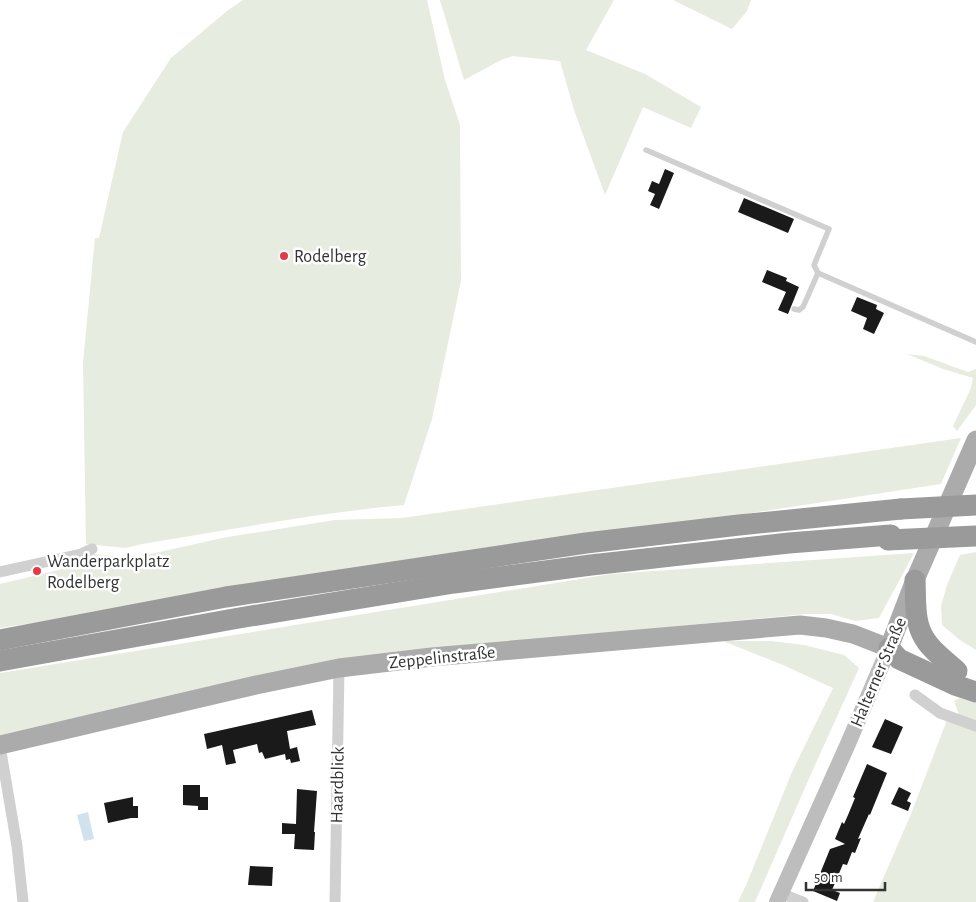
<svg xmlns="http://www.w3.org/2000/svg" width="976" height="902" viewBox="0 0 976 902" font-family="'Alegreya Sans',sans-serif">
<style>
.green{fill:#e6ecdf}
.water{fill:#cfe2ee}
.building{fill:#1a1a1a}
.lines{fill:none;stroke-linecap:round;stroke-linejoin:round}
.lane{stroke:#d0d0d0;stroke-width:5.5}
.street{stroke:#d0d0d0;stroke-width:11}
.secondary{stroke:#bdbdbd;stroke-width:16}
.primary{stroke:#ababab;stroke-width:19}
.highway{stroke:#9a9a9a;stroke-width:21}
.highway-bridge{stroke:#9a9a9a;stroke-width:21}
.poi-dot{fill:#e63946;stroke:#fff;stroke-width:2}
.labels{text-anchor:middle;stroke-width:5;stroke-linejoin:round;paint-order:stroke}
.poi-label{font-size:18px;fill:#333;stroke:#fff;text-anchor:start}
.street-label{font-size:18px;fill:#333;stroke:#fff}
</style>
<rect width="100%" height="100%" fill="#fff"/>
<!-- green -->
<g class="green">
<path d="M243,0H427L445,80L460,125L461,281L432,419L404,505C316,513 229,530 142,544L126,548L86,544L83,363L95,238H99L123,132L171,58L227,11Z"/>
<path d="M440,0H614L586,50L645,74L701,107L691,128L643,107L605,195L574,110L560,61L513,56L503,59L464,80Z"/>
<path d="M673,0H751L747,11L732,29Z"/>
<path d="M907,354L924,356L968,372L976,369V405L957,431L953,426L971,388L973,378L943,369Z"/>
<path d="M961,438L941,484L0,628V584L75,566L74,559L93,554L133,558L222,538L335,520L402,518Z"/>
<path d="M976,552V650L960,640L942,625L941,606L947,585L960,555Z"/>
<path d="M914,553L879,618L855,621L831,614H806L434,649L199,690L0,735V673L611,574Z"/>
<path d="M723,641H771L804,645L844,655L859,668L811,774L755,902H738L747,883L792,772L833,688L783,665Z"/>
<path d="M960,698L976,703V902H873L911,814L947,720L959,715L954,701Z"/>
</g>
<!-- water -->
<path class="water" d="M88,812L94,839L84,841L77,815Z"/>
<!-- building -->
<g class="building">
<path d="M665,169L674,173L659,209L650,205L655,194L648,191L652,181L659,184Z"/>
<path d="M744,198L794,219L788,233L738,212Z"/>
<path d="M767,270L787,278L786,281L799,287L788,314L778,310L786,292L762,282Z"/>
<path d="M857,297L877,305L876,309L884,313L874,334L863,329L867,318L851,311Z"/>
<path d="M312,710L316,725L287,731L290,749L297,747L300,761L291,763L290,759L286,760L285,754L265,759L262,752L259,753L257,744L233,750L236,763L226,765L222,745L207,749L204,734Z"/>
<path d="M885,719L903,727L891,754L872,747Z"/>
<path d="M867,764L887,773L870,815L869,814L865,823L858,839L861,838L855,853L852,852L847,865L843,864L832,890L840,893L837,901L813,891L830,849L845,844L835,839L842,822L844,824L848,815L855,798L853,797Z"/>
<path d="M183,785H200V797H208V810H198V806L183,805Z"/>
<path d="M899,787L911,793L907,801L911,803L908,811L891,804Z"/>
<path d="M297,789L317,791L314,832H315L314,850L294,849L295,834H282V823L296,824Z"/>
<path d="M133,797V806H138V818H131L108,823L104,803Z"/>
<path d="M250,866L273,867L272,886L248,885Z"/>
</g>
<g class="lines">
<!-- lane -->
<g class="lane">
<path d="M646,150L829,229L814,265L818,273L976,342"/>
<path d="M794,309L799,310L803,307L818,273"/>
</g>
<!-- street -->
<g class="street">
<path d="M0,572L81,554L92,549"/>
<path d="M915,695L940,713L976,726"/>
<path d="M0,746L17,846L23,902"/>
<path d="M780,893L803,902"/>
<path d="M335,902L339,668"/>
</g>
<!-- secondary -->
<path class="secondary" d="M777,902L847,746L889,648"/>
<!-- primary -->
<path class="primary" d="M0,745L256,685L339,668L432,657L800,625L826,628L853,634L889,648L915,580L976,440"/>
<!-- highway -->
<g class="highway">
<path d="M915,580C916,597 914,618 922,634C929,649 945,660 957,671"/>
<path d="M0,640L226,597L586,543L739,525L901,509"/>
<path d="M889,648L899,659L955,685L976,692"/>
<path d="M0,661L239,618L454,583L591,565L789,543L891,535"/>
</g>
<!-- highway-bridge -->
<g class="highway-bridge">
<path d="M901,509L976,505"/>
<path d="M888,540L976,536"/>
</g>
</g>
<!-- markers -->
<g class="poi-dot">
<circle cx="284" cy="256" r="5"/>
<circle cx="37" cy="571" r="5"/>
</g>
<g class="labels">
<!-- poi labels -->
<g class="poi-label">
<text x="294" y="262">Rodelberg</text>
<text x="47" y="567">Wanderparkplatz<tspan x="47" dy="21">Rodelberg</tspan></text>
</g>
<!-- street labels -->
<g class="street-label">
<text transform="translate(442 657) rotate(-6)" y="6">Zeppelinstraße</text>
<text transform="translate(878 672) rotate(-67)" y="6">Halterner Straße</text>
<text transform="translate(337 785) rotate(-89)" y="6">Haardblick</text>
</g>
</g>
<!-- scale -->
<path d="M806 882v8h79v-8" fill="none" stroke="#333333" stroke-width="2.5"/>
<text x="814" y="882" font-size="15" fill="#333333" stroke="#ffffff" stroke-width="4" paint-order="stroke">50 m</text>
</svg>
